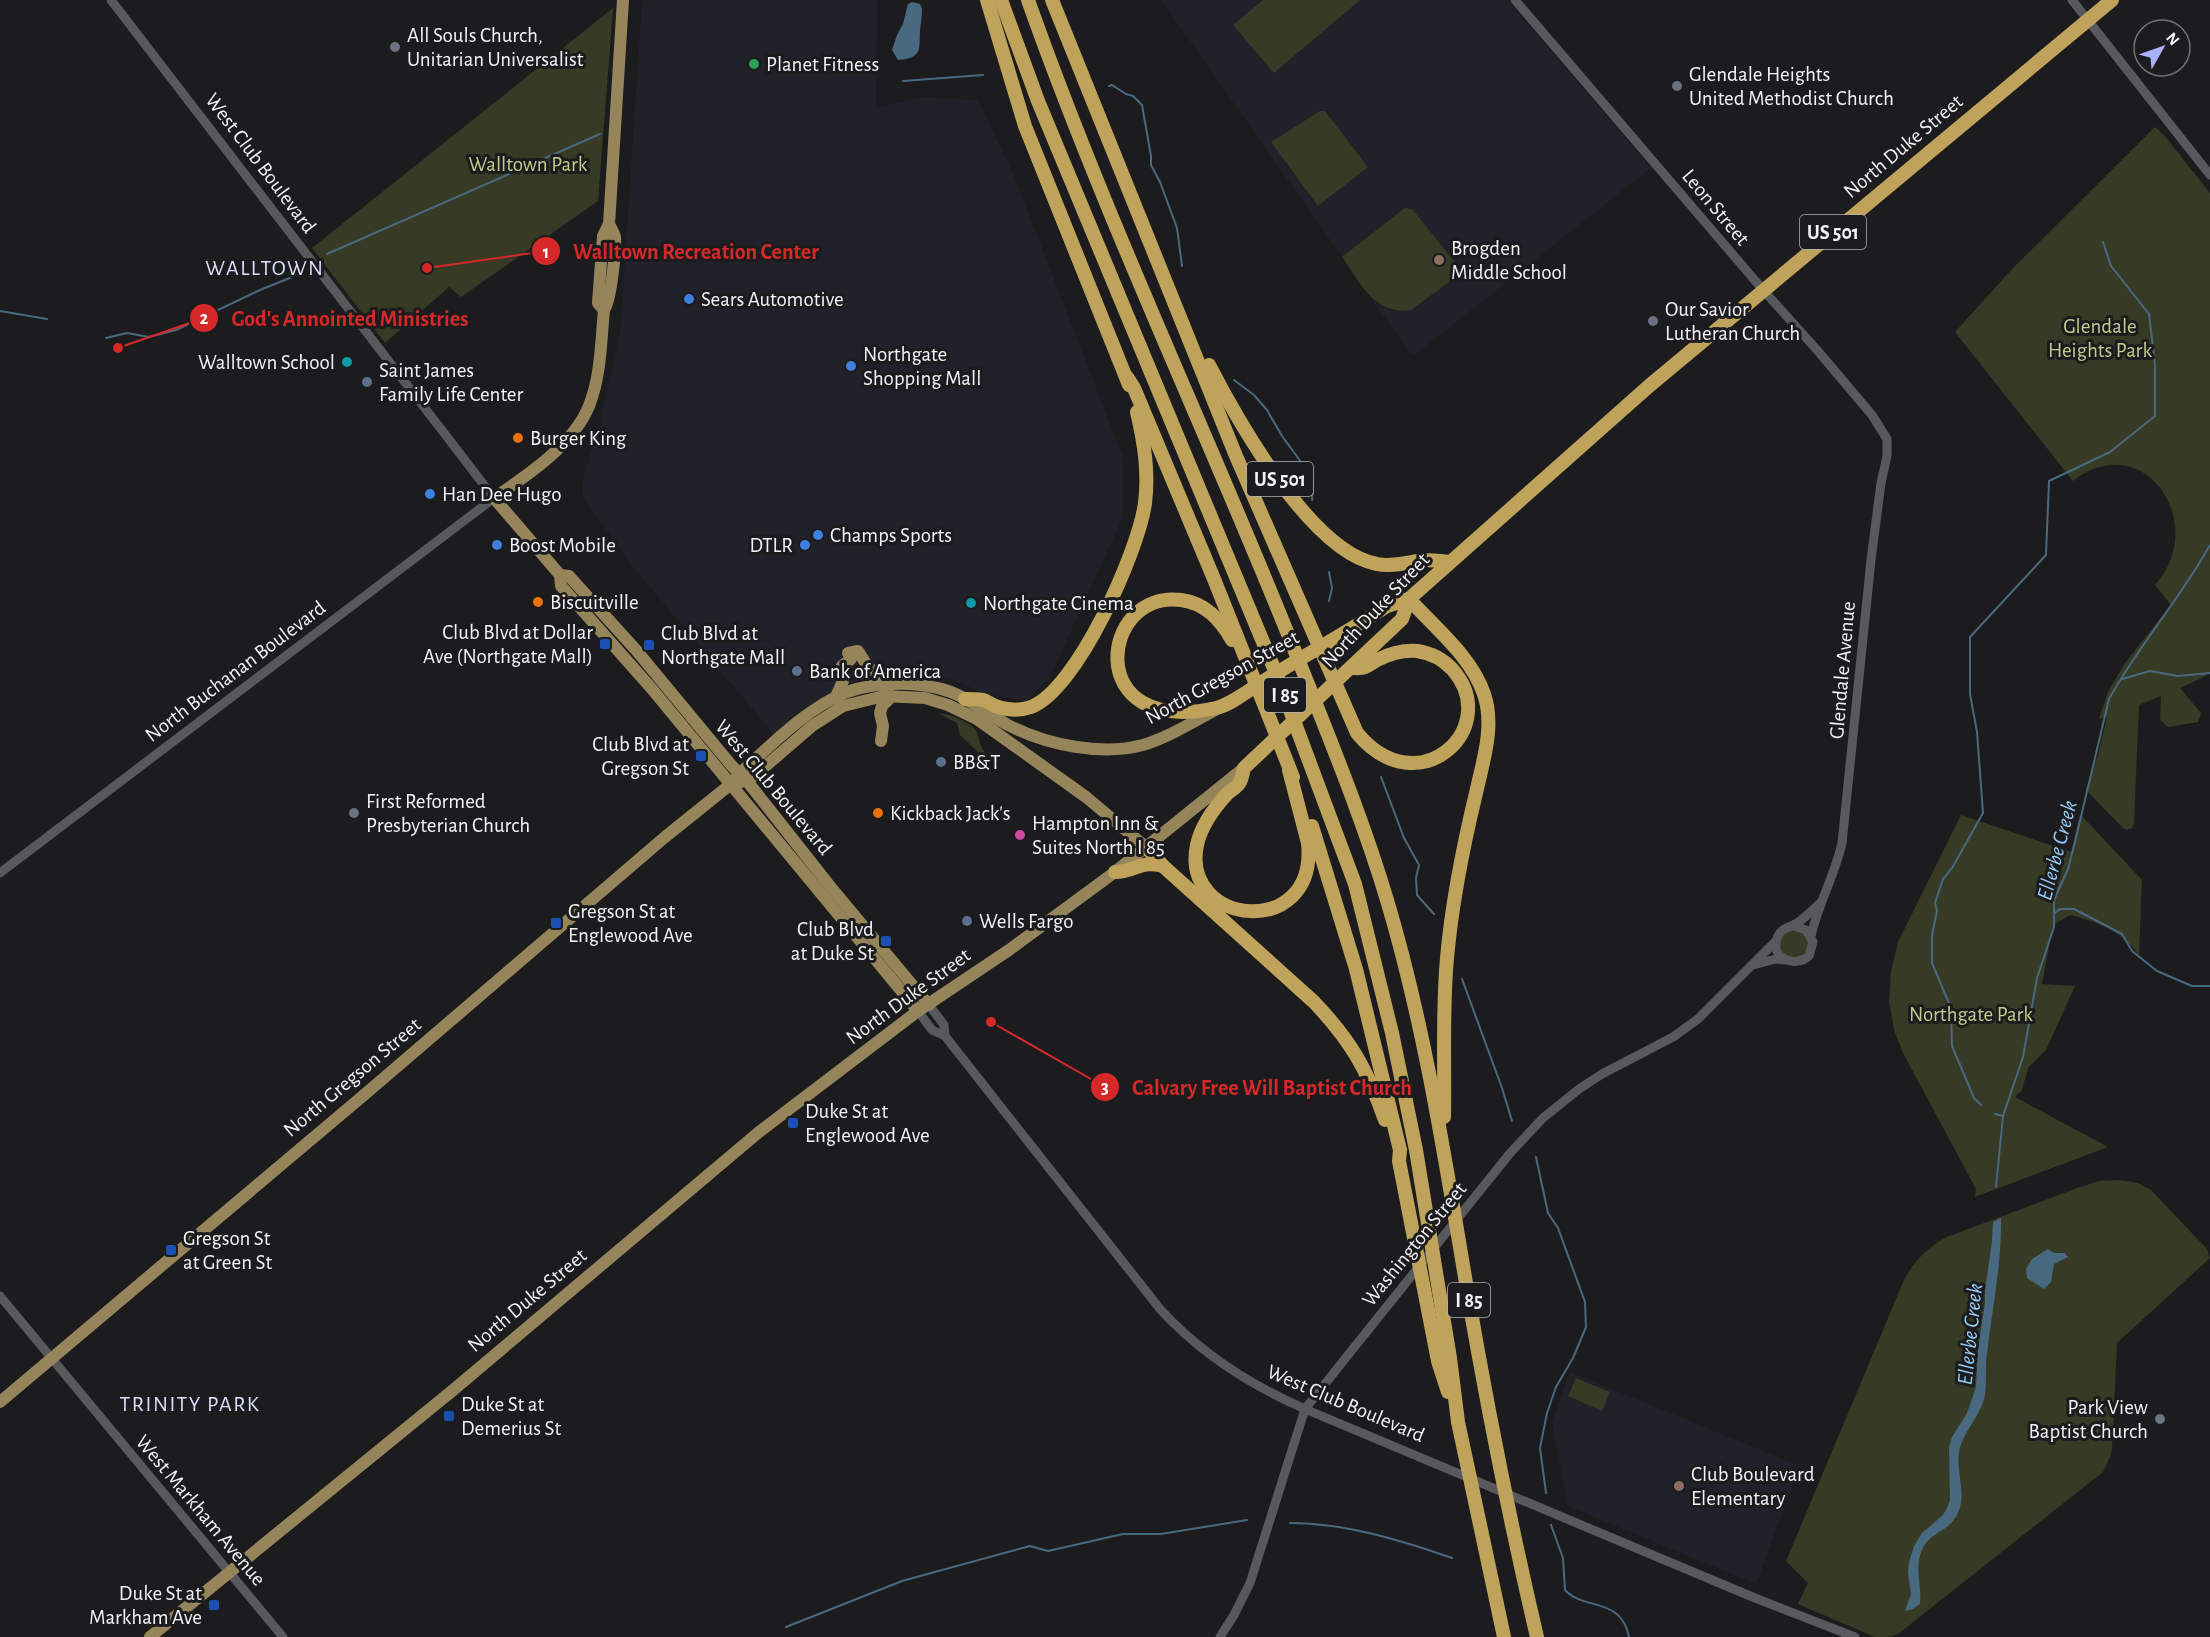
<svg xmlns="http://www.w3.org/2000/svg" width="2210" height="1637" viewBox="0 0 2210 1637" font-family="'Alegreya Sans',sans-serif">
<style>
.built{fill:#202129}
.green{fill:#373a24}
.water{fill:#496981}
.lines{fill:none;stroke-linecap:round;stroke-linejoin:round}
.stream{stroke:#496981;stroke-width:2}
.minor{stroke:#58595c;stroke-width:9}
.major{stroke:#96855b;stroke-width:12}
.highway{stroke:#bfa35a;stroke-width:14}
.worship-dot{fill:#6b7280;stroke:#1c1c1e;stroke-width:2}
.leisure-dot{fill:#2e9e5b;stroke:#1c1c1e;stroke-width:2}
.education-dot{fill:#8d6e63;stroke:#1c1c1e;stroke-width:2}
.shop-dot{fill:#3f7fe0;stroke:#1c1c1e;stroke-width:2}
.culture-dot{fill:#0f9aa8;stroke:#1c1c1e;stroke-width:2}
.service-dot{fill:#5c6f8a;stroke:#1c1c1e;stroke-width:2}
.food-dot{fill:#e8710a;stroke:#1c1c1e;stroke-width:2}
.transit-dot{fill:#1a4fb4;stroke:#1c1c1e;stroke-width:2}
.hotel-dot{fill:#d1479c;stroke:#1c1c1e;stroke-width:2}
.labels{text-anchor:middle;stroke-width:6;stroke-linejoin:round;paint-order:stroke}
.shield{fill:#1c1c1e;stroke:#b2b2b4;stroke-width:1.5}
.shield-label{font-size:20px;font-weight:bold;fill:#f3f3f5}
.poi-label{font-size:21px;fill:#f3f3f5;stroke:#1c1c1e;text-anchor:start}
.street-label{font-size:21px;fill:#f3f3f5;stroke:#1c1c1e}
.park-label{font-size:21px;fill:#c3cc8d;stroke:#1c1c1e}
.neighbourhood-label{font-size:22px;letter-spacing:1.5px;fill:#dadefb;stroke:#1c1c1e}
.water-label{font-size:22px;font-style:italic;fill:#95cdf7;stroke:#1c1c1e}
.leader{fill:none;stroke:#d62828;stroke-width:2}
.callout-dot{fill:#d62828;stroke:#1c1c1e;stroke-width:2}
.mark-label{font-size:18px;text-anchor:middle;font-weight:bold;fill:#fff}
.callout-label{font-size:22px;text-anchor:middle;font-weight:bold;fill:#d62828;stroke:#1c1c1e;stroke-width:6;stroke-linejoin:round;paint-order:stroke}
</style>
<rect width="100%" height="100%" fill="#1c1c1e"/>
<!-- built -->
<g class="built">
<path d="M642,0H877L876,108L922,97L978,100L1013,173L1123,457V517L1049,679L1026,701L987,694L957,682L924,673L892,672L843,685L775,736L633,567L583,497L582,482L599,426L620,335Z"/>
<path d="M1161,0H1507L1651,168L1416,354L1409,352Z"/>
<path d="M1570,1372L1800,1466L1756,1584L1568,1506L1552,1422Z"/>
</g>
<!-- green -->
<g class="green">
<path d="M1263,0H1360L1274,73L1233,25Z"/>
<path d="M613,8L598,201L461,297L449,287L385,343L312,248Z"/>
<path d="M1320,111H1325L1368,167L1318,206L1271,142Z"/>
<path d="M2155,127L2164,135L2210,193V674L2180,688L2201,713L2198,722L2168,727L2160,720L2161,696L2139,705L2134,823L2132,828L2127,830L2123,828L2086,790L2098,755L2107,717L2099,719L2108,692L2125,663L2171,605L2155,585C2210,524 2144,426 2073,481L1955,332L2014,267Z"/>
<path d="M1405,208L1412,209L1463,272L1411,310C1374,315 1360,282 1342,257Z"/>
<path d="M938,713C950,714 967,721 975,729C978,734 978,738 980,743C982,751 990,757 997,761L988,762L960,735L957,723Z"/>
<path d="M2080,814L2142,880L2139,956C2122,930 2098,922 2070,915L2053,925L2042,984L2075,986L2046,1050L2028,1068L2022,1090L2015,1097L2108,1147L1975,1197L1976,1189L1903,1053L1894,1030L1889,1001L1891,971L1898,942L1961,815L2071,852Z"/>
<circle cx="1794" cy="944" r="15"/>
<path d="M2119,1180L2138,1183L2151,1190L2207,1249L2210,1258L2117,1343L2112,1448L2111,1455L2103,1472L1898,1634L1890,1637H1875L1798,1604L1808,1583L1786,1561L1904,1280C1914,1261 1928,1247 1947,1237L2080,1187L2099,1181Z"/>
<path d="M1576,1378L1610,1392L1602,1411L1568,1396Z"/>
</g>
<!-- water -->
<g class="water">
<path d="M912,2L920,4L922,9C922,16 921,23 920,30C919,49 923,58 898,60L892,50L897,35L903,24L908,4Z"/>
<path d="M2001,1218C2002,1263 1992,1309 1987,1354C1985,1367 1987,1381 1985,1395C1981,1416 1963,1431 1959,1452C1956,1470 1965,1489 1960,1507C1953,1533 1930,1530 1922,1550C1914,1567 1922,1586 1920,1604L1913,1609L1905,1611L1911,1594L1908,1573L1909,1562L1914,1546L1922,1533L1943,1515L1947,1508L1950,1500L1949,1447L1952,1437L1967,1413L1976,1387L1978,1348L1985,1303V1291L1992,1241L1993,1222Z"/>
<path d="M2048,1249L2054,1253H2065L2068,1257L2054,1264L2051,1282L2044,1289L2027,1278L2026,1269L2032,1259Z"/>
</g>
<g class="lines">
<!-- stream -->
<g class="stream">
<path d="M903,81L983,75"/>
<path d="M1109,86L1112,85L1126,94L1133,96L1142,105L1151,156V165L1160,182L1177,228L1182,266"/>
<path d="M327,254L600,134"/>
<path d="M0,311L47,319"/>
<path d="M106,338L127,333L149,337L176,330L260,290L302,273"/>
<path d="M1234,380L1254,395L1267,410L1282,436L1301,462L1313,483L1312,500"/>
<path d="M1329,601L1332,588L1329,572"/>
<path d="M2122,679L2150,671L2178,676L2210,673"/>
<path d="M1381,777L1404,838L1419,865L1416,878L1417,895L1434,914"/>
<path d="M2055,913L2060,909H2074L2122,934L2132,951L2157,971L2192,986H2210"/>
<path d="M1462,979L1502,1088L1512,1121"/>
<path d="M1981,1105L1974,1098L1952,1046L1951,1008L1932,963V935L1937,911L1935,903L1943,879L1952,868L1983,813L1977,732L1970,694V637L2046,555L2049,481L2110,452L2155,416V365L2149,314L2111,266L2103,242"/>
<path d="M1995,1114L2003,1116"/>
<path d="M1536,1157L1548,1213L1558,1228L1585,1302L1586,1327L1573,1358L1556,1387L1547,1413L1540,1448L1546,1493"/>
<path d="M1996,1187L2003,1116L2023,1057L2037,978L2054,927V900L2068,869L2074,846L2109,699C2139,645 2180,599 2210,545"/>
<path d="M1290,1523C1344,1523 1401,1540 1452,1558"/>
<path d="M1551,1525L1563,1558L1565,1590C1584,1611 1621,1596 1629,1637"/>
<path d="M786,1627L902,1581L1030,1546L1048,1551L1123,1534H1161L1247,1520"/>
</g>
<!-- minor -->
<g class="minor">
<path d="M1515,0L1764,291L1817,350L1872,415L1887,439V456L1881,483L1871,560L1842,843C1835,875 1818,904 1811,936"/>
<path d="M2072,0L2210,175"/>
<path d="M0,873L494,498L111,0"/>
<path d="M1794,926L1806,930L1813,942L1809,956C1794,969 1768,957 1778,936C1782,927 1790,928 1797,923C1805,918 1812,911 1819,904"/>
<path d="M1753,965L1776,959L1784,960"/>
<path d="M929,1005L944,1025L945,1036"/>
<path d="M918,1011L932,1030L945,1036L1160,1309C1201,1354 1250,1385 1305,1409L1755,1598L1855,1637"/>
<path d="M0,1296L283,1637"/>
<path d="M1220,1637L1234,1615L1250,1583L1305,1409L1352,1350L1511,1152L1543,1118L1579,1089L1602,1074L1673,1037L1698,1019L1776,941"/>
</g>
<!-- major -->
<g class="major">
<path d="M609,224C611,228 614,233 615,237C616,250 611,301 604,310C601,341 601,376 589,406C573,445 528,475 494,498L560,575L561,586L652,689L918,1011"/>
<path d="M604,310L598,303L603,236L609,224L623,0"/>
<path d="M560,575L569,576L636,650L732,766L747,781L829,885L929,1005"/>
<path d="M848,653L858,651L868,667L880,675L884,686"/>
<path d="M836,697L843,681L842,666L851,659"/>
<path d="M881,741L883,726L880,713L882,706L892,696"/>
<path d="M741,782L754,776L812,726L843,706L884,696L925,698L948,705L977,719L1086,797L1147,848"/>
<path d="M0,1402L364,1095L665,837L731,784L739,774C770,746 808,707 847,692C878,681 921,681 951,692C972,700 990,716 1010,726C1047,745 1102,756 1143,745C1169,737 1193,722 1217,709"/>
<path d="M150,1637L452,1391L759,1132L918,1011L1009,950L1115,872L1244,768"/>
</g>
<!-- highway -->
<g class="highway">
<path d="M987,0L1025,126L1129,385"/>
<path d="M1001,0L1038,101L1278,678L1355,884L1392,1033L1416,1150L1450,1358L1458,1422L1504,1637"/>
<path d="M1028,0C1108,226 1212,442 1300,664C1331,742 1363,820 1387,900C1425,1027 1445,1159 1467,1289C1487,1406 1510,1522 1537,1637"/>
<path d="M1052,0L1236,456L1357,733C1418,807 1503,728 1453,670C1444,660 1431,653 1417,651C1403,650 1389,654 1377,660C1373,662 1369,666 1365,667C1361,669 1355,668 1351,668"/>
<path d="M1209,365C1238,421 1311,552 1377,564C1390,567 1405,563 1418,561C1429,559 1439,561 1450,562"/>
<path d="M1127,377L1134,388L1214,579L1293,777"/>
<path d="M1409,599C1435,628 1471,656 1484,694C1495,726 1483,761 1476,793C1463,847 1452,902 1447,958C1442,1011 1445,1064 1444,1117"/>
<path d="M1232,640C1220,619 1205,603 1181,600C1100,589 1081,738 1216,708C1231,705 1253,687 1267,679C1307,654 1348,632 1387,606L1409,599"/>
<path d="M965,699C970,699 977,699 983,700C987,701 991,704 995,706C1007,710 1020,711 1031,707C1077,690 1139,550 1145,503C1149,472 1144,442 1137,412"/>
<path d="M1289,770L1308,843C1318,941 1180,926 1197,845C1201,826 1214,808 1227,794C1231,790 1238,787 1240,782C1242,778 1243,772 1244,768L1402,619L1409,599L1649,386L2112,0"/>
<path d="M1312,826L1356,969L1400,1150L1399,1161L1438,1361L1448,1392"/>
<path d="M1147,848L1163,866L1314,1002C1351,1041 1367,1069 1385,1120"/>
<path d="M1115,872C1137,872 1137,860 1163,866"/>
</g>
</g>
<!-- markers -->
<g class="worship-dot">
<circle cx="395" cy="47" r="6"/>
<circle cx="1677" cy="86" r="6"/>
<circle cx="1653" cy="321" r="6"/>
<circle cx="354" cy="813" r="6"/>
<circle cx="2160" cy="1419" r="6"/>
</g>
<circle class="leisure-dot" cx="754" cy="64" r="6"/>
<g class="education-dot">
<circle cx="1439" cy="260" r="6"/>
<circle cx="1679" cy="1486" r="6"/>
</g>
<g class="shop-dot">
<circle cx="689" cy="299" r="6"/>
<circle cx="851" cy="366" r="6"/>
<circle cx="430" cy="494" r="6"/>
<circle cx="818" cy="535" r="6"/>
<circle cx="497" cy="545" r="6"/>
<circle cx="805" cy="545" r="6"/>
</g>
<g class="culture-dot">
<circle cx="347" cy="362" r="6"/>
<circle cx="971" cy="603" r="6"/>
</g>
<g class="service-dot">
<circle cx="367" cy="382" r="6"/>
<circle cx="797" cy="671" r="6"/>
<circle cx="941" cy="762" r="6"/>
<circle cx="967" cy="921" r="6"/>
</g>
<g class="food-dot">
<circle cx="518" cy="438" r="6"/>
<circle cx="538" cy="602" r="6"/>
<circle cx="878" cy="813" r="6"/>
</g>
<g class="transit-dot">
<rect x="599" y="638" width="12" height="12" rx="3"/>
<rect x="643" y="639" width="12" height="12" rx="3"/>
<rect x="695" y="750" width="12" height="12" rx="3"/>
<rect x="550" y="917" width="12" height="12" rx="3"/>
<rect x="880" y="935" width="12" height="12" rx="3"/>
<rect x="787" y="1117" width="12" height="12" rx="3"/>
<rect x="165" y="1244" width="12" height="12" rx="3"/>
<rect x="443" y="1410" width="12" height="12" rx="3"/>
<rect x="208" y="1599" width="12" height="12" rx="3"/>
</g>
<circle class="hotel-dot" cx="1020" cy="835" r="6"/>
<g class="labels">
<!-- shield labels -->
<g class="shield">
<rect x="1800" y="215" width="66" height="34" rx="4.5"/>
<rect x="1247" y="462" width="66" height="34" rx="4.5"/>
<rect x="1264" y="678" width="42" height="34" rx="4.5"/>
<rect x="1448" y="1283" width="42" height="34" rx="4.5"/>
</g>
<g class="shield-label">
<text x="1833" y="239">US 501</text>
<text x="1280" y="486">US 501</text>
<text x="1285" y="702">I 85</text>
<text x="1469" y="1307">I 85</text>
</g>
<!-- poi labels -->
<g class="poi-label">
<text x="407" y="42">All Souls Church,<tspan x="407" dy="24">Unitarian Universalist</tspan></text>
<text x="766" y="71">Planet Fitness</text>
<text x="1689" y="81">Glendale Heights<tspan x="1689" dy="24">United Methodist Church</tspan></text>
<text x="1451" y="255">Brogden<tspan x="1451" dy="24">Middle School</tspan></text>
<text x="701" y="306">Sears Automotive</text>
<text x="1665" y="316">Our Savior<tspan x="1665" dy="24">Lutheran Church</tspan></text>
<text x="863" y="361">Northgate<tspan x="863" dy="24">Shopping Mall</tspan></text>
<text x="335" y="369" text-anchor="end">Walltown School</text>
<text x="379" y="377">Saint James<tspan x="379" dy="24">Family Life Center</tspan></text>
<text x="530" y="445">Burger King</text>
<text x="442" y="501">Han Dee Hugo</text>
<text x="830" y="542">Champs Sports</text>
<text x="509" y="552">Boost Mobile</text>
<text x="793" y="552" text-anchor="end">DTLR</text>
<text x="550" y="609">Biscuitville</text>
<text x="983" y="610">Northgate Cinema</text>
<text x="593" y="639" text-anchor="end">Club Blvd at Dollar<tspan x="593" dy="24">Ave (Northgate Mall)</tspan></text>
<text x="661" y="640">Club Blvd at<tspan x="661" dy="24">Northgate Mall</tspan></text>
<text x="809" y="678">Bank of America</text>
<text x="689" y="751" text-anchor="end">Club Blvd at<tspan x="689" dy="24">Gregson St</tspan></text>
<text x="953" y="769">BB&amp;T</text>
<text x="366" y="808">First Reformed<tspan x="366" dy="24">Presbyterian Church</tspan></text>
<text x="890" y="820">Kickback Jack's</text>
<text x="1032" y="830">Hampton Inn &amp;<tspan x="1032" dy="24">Suites North I 85</tspan></text>
<text x="568" y="918">Gregson St at<tspan x="568" dy="24">Englewood Ave</tspan></text>
<text x="979" y="928">Wells Fargo</text>
<text x="874" y="936" text-anchor="end">Club Blvd<tspan x="874" dy="24">at Duke St</tspan></text>
<text x="805" y="1118">Duke St at<tspan x="805" dy="24">Englewood Ave</tspan></text>
<text x="183" y="1245">Gregson St<tspan x="183" dy="24">at Green St</tspan></text>
<text x="461" y="1411">Duke St at<tspan x="461" dy="24">Demerius St</tspan></text>
<text x="2148" y="1414" text-anchor="end">Park View<tspan x="2148" dy="24">Baptist Church</tspan></text>
<text x="1691" y="1481">Club Boulevard<tspan x="1691" dy="24">Elementary</tspan></text>
<text x="202" y="1600" text-anchor="end">Duke St at<tspan x="202" dy="24">Markham Ave</tspan></text>
</g>
<!-- street labels -->
<g class="street-label">
<text transform="translate(1903 146) rotate(-40)" y="7">North Duke Street</text>
<text transform="translate(261 163) rotate(53)" y="7">West Club Boulevard</text>
<text transform="translate(1716 207) rotate(50)" y="7">Leon Street</text>
<text transform="translate(1375 610) rotate(-47)" y="7">North Duke Street</text>
<text transform="translate(1842 670) rotate(-85)" y="7">Glendale Avenue</text>
<text transform="translate(235 671) rotate(-37)" y="7">North Buchanan Boulevard</text>
<text transform="translate(1222 677) rotate(-29)" y="7">North Gregson Street</text>
<text transform="translate(774 787) rotate(50)" y="7">West Club Boulevard</text>
<text transform="translate(908 996) rotate(-36)" y="7">North Duke Street</text>
<text transform="translate(352 1077) rotate(-40)" y="7">North Gregson Street</text>
<text transform="translate(1414 1244) rotate(-51)" y="7">Washington Street</text>
<text transform="translate(527 1300) rotate(-40)" y="7">North Duke Street</text>
<text transform="translate(1346 1403) rotate(23)" y="7">West Club Boulevard</text>
<text transform="translate(201 1510) rotate(50)" y="7">West Markham Avenue</text>
</g>
<!-- park labels -->
<g class="park-label">
<text x="528" y="171">Walltown Park</text>
<text x="2100" y="333">Glendale<tspan x="2100" dy="24">Heights Park</tspan></text>
<text x="1971" y="1021">Northgate Park</text>
</g>
<!-- neighbourhood labels -->
<g class="neighbourhood-label">
<text x="265" y="275">WALLTOWN</text>
<text x="190" y="1411">TRINITY PARK</text>
</g>
<!-- water labels -->
<g class="water-label">
<text transform="translate(2056 850) rotate(-75)" y="8">Ellerbe Creek</text>
<text transform="translate(1969 1334) rotate(-84)" y="8">Ellerbe Creek</text>
</g>
</g>
<!-- callouts -->
<path class="leader" d="M427 268L546 251M118 348L204 318M991 1022L1105 1087"/>
<g class="callout-dot">
<circle cx="427" cy="268" r="6"/>
<circle cx="118" cy="348" r="6"/>
<circle cx="991" cy="1022" r="6"/>
<circle cx="546" cy="251" r="15"/>
<circle cx="204" cy="318" r="15"/>
<circle cx="1105" cy="1087" r="15"/>
</g>
<g class="mark-label">
<text x="546" y="258">1</text>
<text x="204" y="324">2</text>
<text x="1105" y="1093">3</text>
</g>
<g class="callout-label">
<text x="696" y="259">Walltown Recreation Center</text>
<text x="350" y="326">God's Annointed Ministries</text>
<text x="1272" y="1095">Calvary Free Will Baptist Church</text>
</g>
<!-- north arrow -->
<g transform="translate(2162 48) rotate(50)"><circle r="28" fill="#1c1c1e" stroke="#727274" stroke-width="1.5"/>
<path d="M0-4.5L10 22L0 15L-10 22Z" fill="#a9b0fc"/>
<text y="-9" font-size="16" font-weight="bold" text-anchor="middle" fill="#f3f3f5">N</text>
</g>
</svg>
